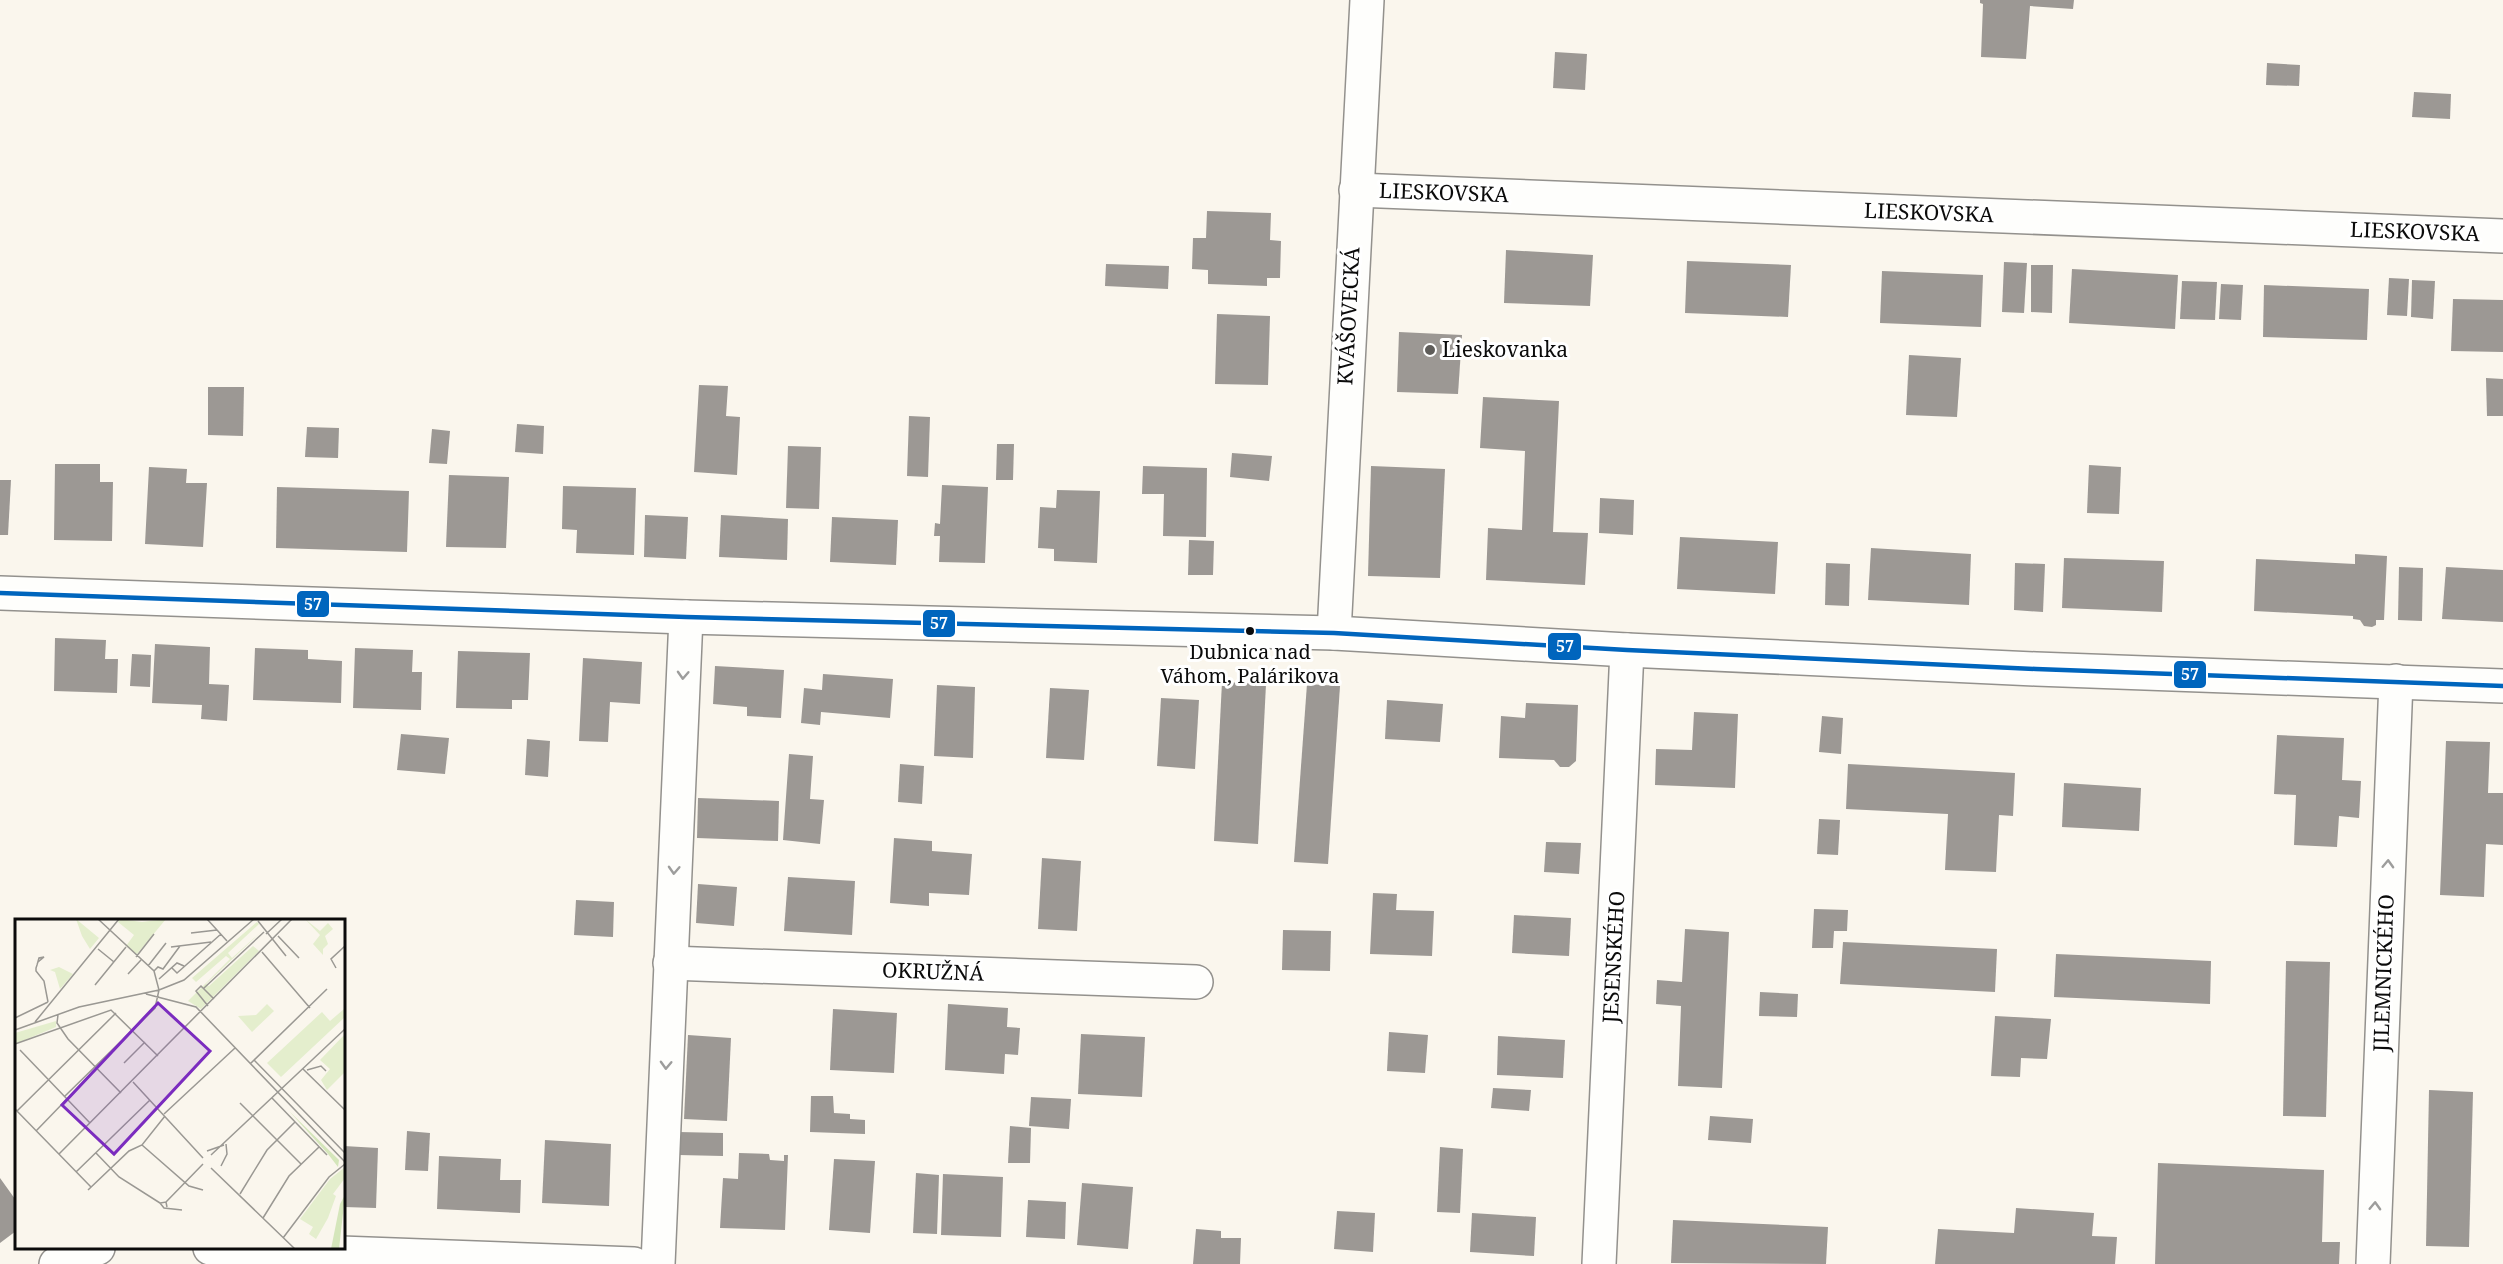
<svg xmlns="http://www.w3.org/2000/svg" width="2503" height="1264" viewBox="0 0 2503 1264" font-family="'Noto Serif',serif">
<style>
.building{fill:#9c9894}
.lines{fill:none;stroke-linecap:round;stroke-linejoin:round}
.street-casing{stroke:#93918d;stroke-width:36}
.street{stroke:#fefefc;stroke-width:33}
.bus-1-casing{stroke:#fff;stroke-width:9}
.bus-1{stroke:#0065bd;stroke-width:4.5}
.oneway{stroke:#9d9d9c}
.poi-dot{fill:#5f5d5a;stroke:#fff;stroke-width:2}
.bus-dot{fill:#0b0b0b;stroke:#fff;stroke-width:2}
.labels{text-anchor:middle;stroke-width:6;stroke-linejoin:round;paint-order:stroke}
.bus-label{font-size:20px;fill:#0b0b0b;stroke:#fff}
.street-label{font-size:21px;fill:#0b0b0b;stroke:#fff}
.poi-label{font-size:21px;fill:#0b0b0b;stroke:#fff;text-anchor:start}
.inset-road{fill:none;stroke:#9a9893;stroke-width:1.5}
.view{fill:#7b2cbf;fill-opacity:0.15;stroke:#7b2cbf;stroke-width:3}
.inset-edge{fill:none;stroke:#0b0b0b;stroke-width:3}
.line-badge{stroke:#fff;stroke-width:2}
.badge-label{font-size:16px;text-anchor:middle;font-weight:bold;fill:#fff}
</style>
<rect width="100%" height="100%" fill="#faf6ed"/>
<!-- building -->
<g class="building">
<path d="M1980,0H2074L2073,9L2030,6L2026,59L1981,57L1983,4L1980,3Z"/>
<path d="M1555,52L1587,54L1585,90L1553,88Z"/>
<path d="M2267,63L2300,65L2299,86L2266,85Z"/>
<path d="M2414,92L2451,94L2450,119L2412,117Z"/>
<path d="M1207,211L1271,213L1270,240L1281,241L1280,278H1267V286L1208,284V270L1192,269L1193,238H1206Z"/>
<path d="M1506,250L1593,255L1590,306L1504,303Z"/>
<path d="M1687,261L1791,265L1788,317L1685,313Z"/>
<path d="M2004,262L2027,263L2024,313L2002,312Z"/>
<path d="M1106,264L1169,266L1168,289L1105,286Z"/>
<path d="M2031,265H2053L2052,313L2031,312Z"/>
<path d="M2072,269L2178,275L2175,329L2069,323Z"/>
<path d="M1882,271L1983,275L1981,327L1880,323Z"/>
<path d="M2389,278L2409,279L2407,316L2387,315Z"/>
<path d="M2412,280L2435,281L2433,319L2411,317Z"/>
<path d="M2182,281L2217,282L2215,320L2180,319Z"/>
<path d="M2221,284L2243,285L2241,320L2219,319Z"/>
<path d="M2264,285L2369,289L2367,340L2263,337Z"/>
<path d="M2453,299L2503,300V352L2451,351Z"/>
<path d="M1217,314L1270,316L1268,385L1215,384Z"/>
<path d="M1399,332L1462,335L1458,394L1397,392Z"/>
<path d="M1909,355L1961,358L1957,417L1906,415Z"/>
<path d="M2486,378L2503,379V416H2487Z"/>
<path d="M699,385L728,386L726,416L740,417L737,475L694,472Z"/>
<path d="M208,387H244L243,436L208,435Z"/>
<path d="M1483,397L1559,401L1553,532L1588,533L1585,585L1486,580L1488,528L1522,530L1525,451L1480,448Z"/>
<path d="M909,416L930,417L928,477L907,476Z"/>
<path d="M517,424L544,426L543,454L515,452Z"/>
<path d="M307,427L339,428L338,458L305,457Z"/>
<path d="M432,429L450,431L447,464L429,463Z"/>
<path d="M997,444H1014L1013,480H996Z"/>
<path d="M788,446L821,447L819,509L786,508Z"/>
<path d="M1232,453L1272,456L1269,481L1230,477Z"/>
<path d="M55,464H100V482H113L112,541L54,540Z"/>
<path d="M2089,465L2121,467L2119,514L2087,513Z"/>
<path d="M1143,466L1207,468L1206,537L1163,536L1164,494H1142Z"/>
<path d="M1371,466L1445,469L1440,578L1368,576Z"/>
<path d="M149,467L187,469L186,483H207L203,547L145,544Z"/>
<path d="M449,475L509,477L506,548L446,547Z"/>
<path d="M0,480H11L8,535H0Z"/>
<path d="M942,485L988,487L985,563L939,562L940,536H934L935,523L940,524Z"/>
<path d="M563,486L636,488L634,555L576,553L577,530L562,529Z"/>
<path d="M277,487L409,491L407,552L276,548Z"/>
<path d="M1057,490L1100,491L1097,563L1054,561V549L1038,548L1040,507L1056,508Z"/>
<path d="M1600,498L1634,500L1633,535L1599,533Z"/>
<path d="M645,515L688,517L686,559L644,557Z"/>
<path d="M721,515L788,519L787,560L719,557Z"/>
<path d="M832,517L898,520L896,565L830,562Z"/>
<path d="M1680,537L1778,542L1775,594L1677,589Z"/>
<path d="M1189,540L1214,541L1213,575H1188Z"/>
<path d="M1871,548L1971,554L1969,605L1868,600Z"/>
<path d="M2355,554L2387,556L2384,620H2376V625L2372,627L2364,626L2360,620L2353,619V616L2254,611L2256,559L2355,564Z"/>
<path d="M2064,558L2164,561L2162,612L2062,608Z"/>
<path d="M1826,563L1850,564L1849,606L1825,605Z"/>
<path d="M2015,563L2045,564L2043,612L2014,610Z"/>
<path d="M2399,567L2423,568L2422,621L2398,620Z"/>
<path d="M2446,567L2503,570V622L2442,619Z"/>
<path d="M55,638L106,640L105,659H118L117,693L54,691Z"/>
<path d="M155,644L210,647L209,684L229,685L227,721L201,719L202,705L152,703Z"/>
<path d="M255,648L308,650V659L342,661L341,703L253,700Z"/>
<path d="M355,648L413,650L412,672H422L421,710L353,708Z"/>
<path d="M458,651L530,653L528,700H512V709L456,708Z"/>
<path d="M132,654L151,655L150,687L130,686Z"/>
<path d="M583,658L642,662L640,704L610,702L608,742L579,741Z"/>
<path d="M715,666L784,670L781,718L747,716V707L713,704Z"/>
<path d="M823,674L893,679L890,718L821,712L820,725L801,723L804,688L822,690Z"/>
<path d="M1222,682L1266,684L1258,844L1214,841Z"/>
<path d="M1307,684L1340,686L1328,864L1294,862Z"/>
<path d="M937,685L975,687L973,758L934,756Z"/>
<path d="M1050,688L1089,690L1084,760L1046,758Z"/>
<path d="M1161,698L1199,700L1195,769L1157,766Z"/>
<path d="M1387,700L1443,704L1440,742L1385,739Z"/>
<path d="M1526,703L1578,705L1576,761L1569,767H1560L1554,760L1499,758L1501,716L1525,718Z"/>
<path d="M1694,712L1738,714L1735,788L1655,785L1656,749L1692,750Z"/>
<path d="M1822,716L1843,718L1841,754L1819,752Z"/>
<path d="M401,734L449,738L445,774L397,770Z"/>
<path d="M2277,735L2344,738L2342,780L2361,781L2359,818L2339,816L2337,847L2294,845L2296,795L2274,794Z"/>
<path d="M527,739L550,741L548,777L525,775Z"/>
<path d="M2446,741L2490,742L2488,793H2503V845L2486,844L2484,897L2440,895Z"/>
<path d="M789,754L813,756L810,799L824,800L820,844L783,840Z"/>
<path d="M900,764L924,766L922,804L898,802Z"/>
<path d="M1848,764L2015,773L2013,816L1999,815L1996,872L1945,870L1948,814L1846,809Z"/>
<path d="M2064,783L2141,788L2139,831L2062,827Z"/>
<path d="M698,798L779,801L778,841L697,838Z"/>
<path d="M1819,819L1840,820L1838,855L1817,854Z"/>
<path d="M894,838L932,841V851L972,854L969,895L929,893V906L890,903Z"/>
<path d="M1546,842L1581,843L1579,874L1544,872Z"/>
<path d="M1042,858L1081,861L1077,931L1038,929Z"/>
<path d="M788,877L855,881L852,935L784,931Z"/>
<path d="M698,884L737,887L734,926L696,923Z"/>
<path d="M1373,893L1397,894L1396,910L1434,911L1432,956L1370,954Z"/>
<path d="M576,900L614,902L613,937L574,935Z"/>
<path d="M1814,909L1848,910L1847,931H1834L1833,948H1812Z"/>
<path d="M1514,915L1571,918L1569,956L1512,953Z"/>
<path d="M1685,929L1729,932L1722,1088L1678,1086L1681,1006L1656,1004L1657,980L1682,982Z"/>
<path d="M1283,930L1331,931L1330,971L1282,970Z"/>
<path d="M1843,942L1997,949L1995,992L1840,984Z"/>
<path d="M2056,954L2211,961L2210,1004L2054,997Z"/>
<path d="M2286,961L2330,962L2326,1117L2283,1116Z"/>
<path d="M1760,992L1798,994L1797,1017L1759,1016Z"/>
<path d="M948,1004L1008,1008L1007,1027L1020,1028L1018,1055L1005,1054L1004,1074L945,1070Z"/>
<path d="M833,1009L897,1013L894,1073L830,1070Z"/>
<path d="M1995,1016L2051,1019L2047,1059L2021,1058L2020,1077L1991,1076Z"/>
<path d="M1389,1032L1428,1035L1425,1073L1387,1071Z"/>
<path d="M1081,1034L1145,1037L1142,1097L1078,1094Z"/>
<path d="M688,1035L731,1038L727,1121L684,1119Z"/>
<path d="M1498,1036L1565,1040L1563,1078L1497,1075Z"/>
<path d="M1493,1088L1531,1090L1529,1111L1491,1108Z"/>
<path d="M2429,1090L2473,1092L2469,1247L2426,1246Z"/>
<path d="M811,1096H833L834,1113L850,1114V1119L865,1120V1134L810,1132Z"/>
<path d="M1031,1097L1071,1099L1069,1129L1029,1126Z"/>
<path d="M1710,1116L1753,1119L1751,1143L1708,1140Z"/>
<path d="M1010,1126L1031,1128L1030,1163H1008Z"/>
<path d="M407,1131L430,1133L428,1171L405,1170Z"/>
<path d="M679,1132L723,1133V1156L679,1155Z"/>
<path d="M545,1140L611,1144L609,1206L542,1203Z"/>
<path d="M344,1146L378,1148L376,1208L344,1207Z"/>
<path d="M1440,1147L1463,1149L1460,1213L1437,1212Z"/>
<path d="M739,1153L769,1154L770,1160L784,1161V1155H788L785,1230L720,1228L723,1178L738,1179Z"/>
<path d="M439,1156L501,1159L500,1180H521L520,1213L437,1209Z"/>
<path d="M834,1159L875,1161L870,1233L829,1230Z"/>
<path d="M2158,1163L2324,1170L2322,1242H2340L2339,1264H2155Z"/>
<path d="M916,1173L939,1175L937,1234L913,1233Z"/>
<path d="M943,1174L1003,1177L1001,1237L941,1235Z"/>
<path d="M0,1178L15,1199L16,1198V1231L0,1243Z"/>
<path d="M1082,1183L1133,1187L1128,1249L1077,1245Z"/>
<path d="M1028,1200L1066,1202L1065,1239L1026,1237Z"/>
<path d="M2016,1208L2094,1213L2092,1236L2117,1237L2115,1264H1935L1938,1229L2014,1233Z"/>
<path d="M1337,1211L1375,1213L1373,1252L1334,1249Z"/>
<path d="M1472,1213L1536,1217L1534,1256L1470,1252Z"/>
<path d="M1673,1220L1828,1227L1826,1264L1671,1263Z"/>
<path d="M1196,1229L1221,1231V1238H1241L1240,1264H1193Z"/>
</g>
<g class="lines">
<!-- street casing -->
<g class="street-casing">
<g id="street">
<path d="M1356,190L2503,236"/>
<path d="M0,593L686,617L1334,633L1627,650L2036,669L2503,686"/>
<path d="M1334,633L1367,0"/>
<path d="M670,963L1196,982"/>
<path d="M210,1248L634,1264"/>
<path d="M56,1264L98,1248"/>
<path d="M658,1264L686,617"/>
<path d="M1599,1264L1627,650"/>
<path d="M2373,1264L2396,681"/>
</g>
</g>
<!-- street -->
<use href="#street" class="street"/>
<!-- bus-1 casing -->
<g class="bus-1-casing">
<path id="bus-1" d="M0,593L686,617L1334,633L1627,650L2036,669L2503,686"/>
</g>
<!-- bus-1 -->
<use href="#bus-1" class="bus-1"/>
</g>
<!-- one-way arrows -->
<defs><path id="oneway-chevron" d="M-2-3.5L2.5 0L-2 3.5" fill="none" stroke-width="1.6" stroke-linecap="round" stroke-linejoin="round" transform="scale(1.5)"/></defs>
<g class="oneway">
<use href="#oneway-chevron" transform="translate(683 675) rotate(93)"/>
<use href="#oneway-chevron" transform="translate(2388 864) rotate(-88)"/>
<use href="#oneway-chevron" transform="translate(674 870) rotate(93)"/>
<use href="#oneway-chevron" transform="translate(666 1065) rotate(92)"/>
<use href="#oneway-chevron" transform="translate(2375 1206) rotate(-88)"/>
</g>
<!-- markers -->
<circle class="poi-dot" cx="1430" cy="350" r="6"/>
<circle class="bus-dot" cx="1250" cy="631" r="5"/>
<g class="labels">
<!-- bus labels -->
<g class="bus-label">
<text x="1250" y="659">Dubnica nad<tspan x="1250" dy="24">Váhom, Palárikova</tspan></text>
</g>
<!-- street labels -->
<g class="street-label">
<text transform="translate(1444 193) rotate(2)" y="7">LIESKOVSKA</text>
<text transform="translate(1929 213) rotate(2)" y="7">LIESKOVSKA</text>
<text transform="translate(2415 232) rotate(2)" y="7">LIESKOVSKA</text>
<text transform="translate(1349 316) rotate(-87)" y="7">KVÁŠOVECKÁ</text>
<text transform="translate(1614 957) rotate(-87)" y="7">JESENSKÉHO</text>
<text transform="translate(933 972) rotate(2)" y="7">OKRUŽNÁ</text>
<text transform="translate(2384 973) rotate(-88)" y="7">JILEMNICKÉHO</text>
</g>
<!-- poi labels -->
<g class="poi-label">
<text x="1442" y="357">Lieskovanka</text>
</g>
</g>
<!-- overview -->
<g transform="translate(15 919)">
<rect width="330" height="330" fill="#faf6ed"/>
<path d="M61,0L84,19L75,30L67,17ZM105,0L127,3L151,0L122,35L111,27L119,16L103,3ZM290,0L305,12L313,4L318,10L310,17L313,25L308,30V36L298,25L305,16ZM242,3L244,5L213,34L217,39L248,11L191,65L194,67L238,27L244,32L186,90L173,82L215,40L211,37L181,63L177,59ZM44,48L58,55L45,70L40,53L35,51ZM252,85L259,92L237,113L223,97L241,96ZM329,90L330,98L266,158L252,144L307,93L315,102ZM41,102V108L0,125V114ZM330,115V153L312,171L306,161L315,150L305,141ZM330,248V259L318,275L321,277L313,299L301,320L294,315L298,308L285,300L315,260Z" fill="#e4eecd"/>
<path d="M274,192L324,241L323,248L313,235ZM330,276L324,330H316L325,285Z" fill="#d5e6bb"/>
<path class="inset-road" d="M192,0L212,22M243,2L271,37M176,14L202,11M251,15L267,0M263,17L284,39M156,28L196,23M83,30L99,43M247,33L295,89M121,38L139,15M23,43L29,38L24,39L22,46L21,49V52L29,62L33,83M133,47L151,24M157,49L162,54L206,15M321,49L316,40L330,27M139,52L143,48L148,50L165,27M113,55L126,41M144,60L162,44L169,47M80,66L111,28M189,69L249,13M131,75L181,88L330,243M193,87L181,72L186,67L199,80M43,96L42,104L53,120L106,174M0,99L33,83M20,103L104,0M0,111L64,88L144,71L169,61L239,0M0,125L96,91L143,137M5,131L75,204M239,141L330,234M109,144L130,123M235,145L312,70M288,150L330,191M292,151L306,147L311,152M118,163L188,239M49,178L140,89L144,71L139,52L83,0M257,179L312,236M225,184L286,245M0,190L76,268M2,192L101,94M149,195L220,129M21,212L51,181M127,226L174,267L188,271M192,232L209,226M81,234L104,258L145,284M44,235L277,0M196,236L330,110M206,247L212,235L211,225M196,249L280,330M61,253L135,181M73,271L114,232L127,226L150,197M225,275L252,231L280,203M151,283L188,245M152,288L151,283L145,284L149,289L167,291M248,299L274,257L304,228M268,319L314,258L330,245"/>
<path class="view" d="M143,84L195,132L99,235L47,186Z"/>
<rect width="330" height="330" class="inset-edge"/>
</g>
<g class="line-badge">
<rect x="296" y="590" width="34" height="28" rx="6" fill="#0065bd"/>
<rect x="922" y="609" width="34" height="29" rx="6" fill="#0065bd"/>
<rect x="1547" y="632" width="35" height="29" rx="6" fill="#0065bd"/>
<rect x="2173" y="660" width="34" height="29" rx="6" fill="#0065bd"/>
</g>
<g class="badge-label">
<text x="313" y="610">57</text>
<text x="939" y="629">57</text>
<text x="1565" y="652">57</text>
<text x="2190" y="680">57</text>
</g>
</svg>
